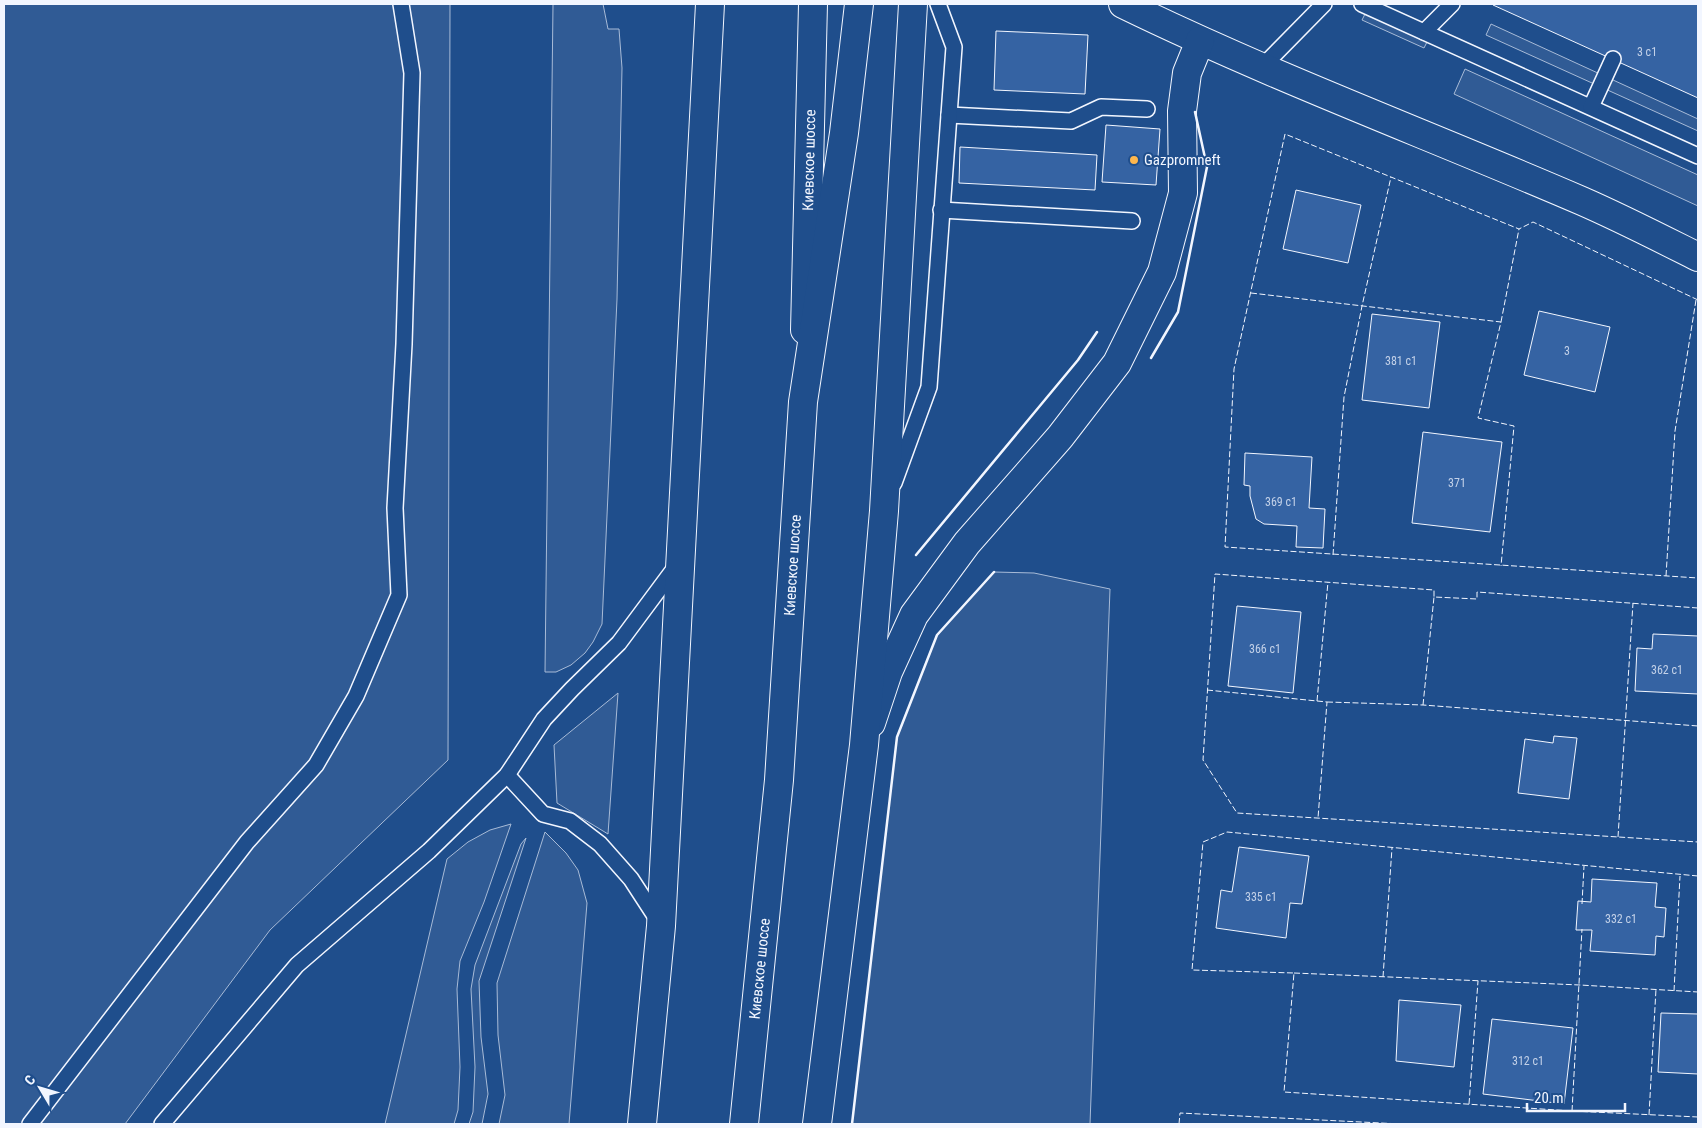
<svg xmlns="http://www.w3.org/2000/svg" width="1702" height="1128" viewBox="0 0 1702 1128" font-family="'Roboto Condensed',sans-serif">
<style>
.built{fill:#305b95;stroke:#a8bbd7}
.building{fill:#3563a3;stroke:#f2f6ff}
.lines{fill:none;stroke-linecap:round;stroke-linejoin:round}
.lane-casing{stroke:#f2f6ff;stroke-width:18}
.street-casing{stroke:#f2f6ff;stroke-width:30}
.primary-casing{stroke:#f2f6ff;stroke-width:30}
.highway-casing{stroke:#f2f6ff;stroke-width:30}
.lane{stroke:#1f4e8c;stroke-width:15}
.street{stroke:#1f4e8c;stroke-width:28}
.primary{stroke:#1f4e8c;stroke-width:28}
.highway{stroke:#1f4e8c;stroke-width:28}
.fence{stroke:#f2f6ff;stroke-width:1;stroke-dasharray:6 2.5;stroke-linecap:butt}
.wall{stroke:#f2f6ff;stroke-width:2.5}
.poi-dot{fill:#ffb74d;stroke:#1f4e8c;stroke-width:2}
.labels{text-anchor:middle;stroke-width:4;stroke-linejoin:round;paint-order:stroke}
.number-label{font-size:12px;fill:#c3d1e8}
.street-label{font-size:15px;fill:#f2f6ff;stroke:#1f4e8c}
.poi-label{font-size:15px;fill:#f2f6ff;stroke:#1f4e8c;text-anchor:start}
</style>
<rect width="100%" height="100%" fill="#1f4e8c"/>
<!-- built -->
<g class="built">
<path d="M4,4H450L448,760L270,930L125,1124H4Z"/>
<path d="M553,4H603L608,29H619L622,68L617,299L602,624L593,642L585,653L571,665L556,672H545Z"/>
<path d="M1366,12L1428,40L1424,48L1362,20Z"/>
<path d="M1491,24L1698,119V131L1486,35Z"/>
<path d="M1465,69L1698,175V206L1454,94Z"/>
<path d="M994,572L1034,573L1110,589L1090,1124H852L897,737L937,635Z"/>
<path d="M618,693L608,834L557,803L554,745Z"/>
<path d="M511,824L484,902L460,961L457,989L460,1067L458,1110L454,1124H385L447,859L468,842L490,830Z"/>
<path d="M545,832L566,853L578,870L587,903L569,1124H499L505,1095L498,1035L497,983Z"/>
<path d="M526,838L479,981L481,1037L488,1094L482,1124H469L473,1112L475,1067L471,989L475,965L521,844Z"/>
</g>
<!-- building -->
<g class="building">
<path d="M1494,4H1698V98L1493,5Z"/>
<path d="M996,31L1088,35L1085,94L994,90Z"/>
<path d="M1106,125L1160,129L1156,185L1102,182Z"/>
<path d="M960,147L1097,155L1095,190L959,183Z"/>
<path d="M1296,190L1361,205L1348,263L1283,249Z"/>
<path d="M1539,311L1610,327L1595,392L1524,375Z"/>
<path d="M1372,314L1440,322L1429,408L1362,400Z"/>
<path d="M1423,432L1502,442L1490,532L1412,523Z"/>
<path d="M1245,453L1312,457L1309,508L1325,509L1323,548L1296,547L1297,526L1264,524L1256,519L1250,496V486L1244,485Z"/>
<path d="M1237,606L1301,612L1293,693L1228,686Z"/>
<path d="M1653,634L1698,636V694L1635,691L1637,648L1652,649Z"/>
<path d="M1554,736L1577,738L1569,799L1518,793L1525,739L1553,743Z"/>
<path d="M1239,847L1309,856L1302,904L1290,903L1286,938L1216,928L1221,890L1232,892Z"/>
<path d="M1592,879L1657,883L1655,907L1666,908L1664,937L1656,936L1655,955L1590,951L1592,930H1576L1578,901L1591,902Z"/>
<path d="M1399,1000L1461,1005L1454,1067L1396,1061Z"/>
<path d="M1661,1013L1698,1014V1074L1658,1072Z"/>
<path d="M1492,1019L1573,1028L1564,1104L1483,1094Z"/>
</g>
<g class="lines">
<!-- lane casing -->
<g class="lane-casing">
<g id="lane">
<path d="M1362,4L1698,156"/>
<path d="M1424,32L1452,4"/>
<path d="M1261,68L1324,4"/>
<path d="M1591,107L1613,59"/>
<path d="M949,115L1071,121L1101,107L1147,109"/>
<path d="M941,210L1132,221"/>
<path d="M894,483L929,387L954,47L938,4"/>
<path d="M507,775L543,814L570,821L600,844L631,879L659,922"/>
<path d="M30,1124L247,842L316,765L356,696L399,595L395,508L404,344L412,73L401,4"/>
<path d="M162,1124L297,965L429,851L507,775L544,719L572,689L619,643L677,565"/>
</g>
</g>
<!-- street casing -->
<g class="street-casing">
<g id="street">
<path d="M1123,4C1273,77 1429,135 1582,201C1621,218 1660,238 1698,257"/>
<path d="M871,723L888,672L914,615L967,543L1060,437L1117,363L1162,272L1183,193L1182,111L1187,73L1200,41"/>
</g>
</g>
<!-- primary casing -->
<g class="primary-casing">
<g id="primary">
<path id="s1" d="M805,330L813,4"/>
<path d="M817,1124L864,745L884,511L913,4"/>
</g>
</g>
<!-- highway casing -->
<g class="highway-casing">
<g id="highway">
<path d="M642,1124L661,926L710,4"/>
<path id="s2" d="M744,1124L779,780L803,402L844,133L859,4"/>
</g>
</g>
<!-- lane -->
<use href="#lane" class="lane"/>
<!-- street -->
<use href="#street" class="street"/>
<!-- primary -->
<use href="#primary" class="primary"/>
<!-- highway -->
<use href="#highway" class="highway"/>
<!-- fence -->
<g class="fence">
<path d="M1251,293L1501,322L1478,418L1514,426L1501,566"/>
<path d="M1698,300L1533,222L1519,229L1285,134L1234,369L1225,547L1698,578"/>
<path d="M1501,322L1519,229"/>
<path d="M1333,555L1344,397L1362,306L1391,177"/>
<path d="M1666,576L1675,431L1696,300"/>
<path d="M1698,608L1477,592V599L1434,597V590L1215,574L1203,760L1237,813L1698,842"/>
<path d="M1207,690L1327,702L1318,818"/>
<path d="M1317,701L1328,582"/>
<path d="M1327,702L1423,705L1698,726"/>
<path d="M1423,705L1434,597"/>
<path d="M1618,837L1633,603"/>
<path d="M1698,876L1227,832L1203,842L1192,970L1294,973L1284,1092L1572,1111L1698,1117"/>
<path d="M1582,904L1584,866"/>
<path d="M1294,973L1580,985L1698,992"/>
<path d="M1383,977L1392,848"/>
<path d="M1674,991L1680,876"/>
<path d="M1469,1104L1478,981"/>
<path d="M1572,1111L1582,929"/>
<path d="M1649,1115L1656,989"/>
<path d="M1179,1124L1180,1113L1401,1124"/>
</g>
<!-- wall -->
<g class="wall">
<path d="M1151,358L1178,312L1207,167L1195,112"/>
<path d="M916,555L1078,360L1097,332"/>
<path d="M852,1124L897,737L937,635L994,572"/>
</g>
</g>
<!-- markers -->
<circle class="poi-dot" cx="1134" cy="160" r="5"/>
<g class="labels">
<!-- number labels -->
<g class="number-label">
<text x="1647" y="56">3 с1</text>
<text x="1567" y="355">3</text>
<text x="1401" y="365">381 с1</text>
<text x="1457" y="487">371</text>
<text x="1281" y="506">369 с1</text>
<text x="1265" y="653">366 с1</text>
<text x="1667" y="674">362 с1</text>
<text x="1261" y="901">335 с1</text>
<text x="1621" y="923">332 с1</text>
<text x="1528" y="1065">312 с1</text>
</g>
<!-- street labels -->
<g class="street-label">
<text dy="5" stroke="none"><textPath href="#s1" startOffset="170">Киевское шоссе</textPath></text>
<text dy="5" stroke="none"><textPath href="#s2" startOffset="561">Киевское шоссе</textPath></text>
<text dy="5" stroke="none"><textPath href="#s2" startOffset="156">Киевское шоссе</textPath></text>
</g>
<!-- poi labels -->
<g class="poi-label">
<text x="1144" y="165">Gazpromneft</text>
</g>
</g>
<!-- border -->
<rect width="1702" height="1128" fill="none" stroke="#f2f6ff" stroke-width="10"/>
<!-- north arrow -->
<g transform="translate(40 1088) rotate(308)" stroke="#1f4e8c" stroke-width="4" paint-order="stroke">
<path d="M0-4L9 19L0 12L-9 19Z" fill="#f2f6ff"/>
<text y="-8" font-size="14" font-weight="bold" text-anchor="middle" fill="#f2f6ff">С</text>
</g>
<!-- scale -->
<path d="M1527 1103v8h98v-8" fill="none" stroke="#f2f6ff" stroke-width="2.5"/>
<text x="1534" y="1103" font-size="15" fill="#f2f6ff" stroke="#1f4e8c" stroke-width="4" paint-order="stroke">20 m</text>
</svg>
